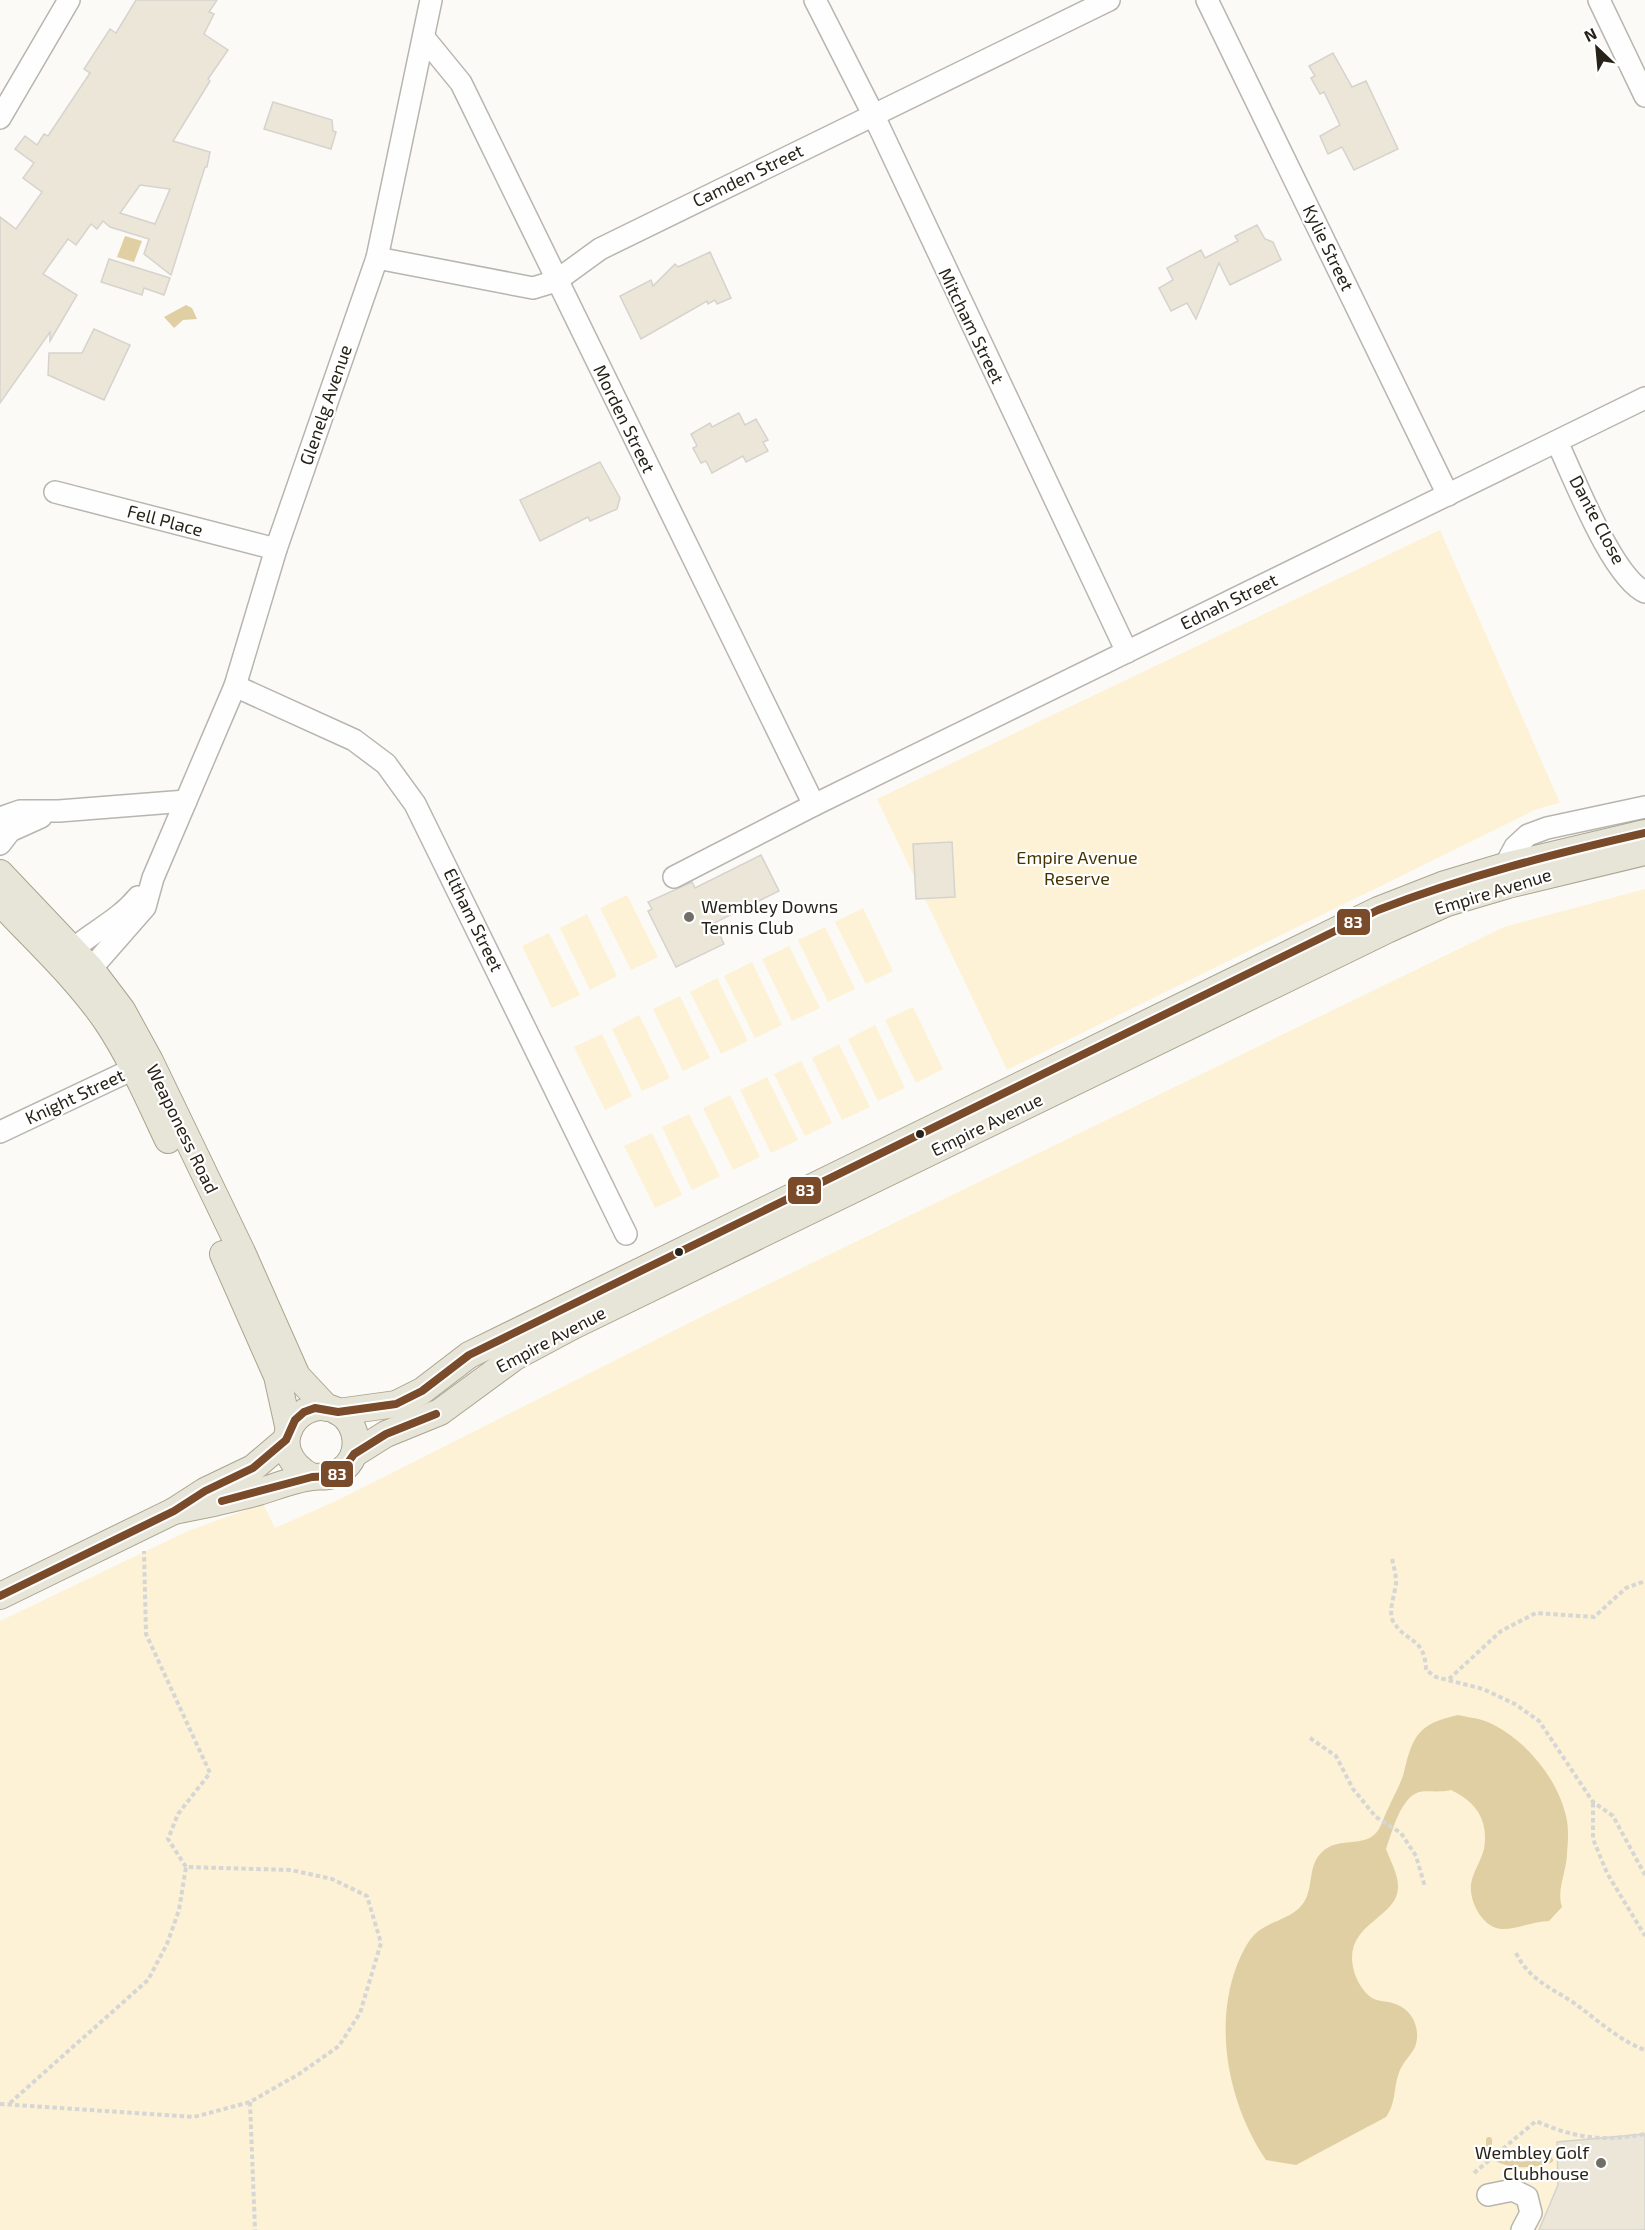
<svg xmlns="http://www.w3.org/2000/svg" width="1645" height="2230" viewBox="0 0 1645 2230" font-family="'Exo 2',sans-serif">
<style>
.green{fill:#fdf2d5}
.water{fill:#e0cfa2}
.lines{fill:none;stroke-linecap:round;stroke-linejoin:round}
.stream{stroke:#e0cfa2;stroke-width:6}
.building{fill:#ebe6d8;stroke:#d6d3cd;stroke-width:1.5;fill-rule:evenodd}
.minor-casing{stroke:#b7b5ae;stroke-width:24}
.major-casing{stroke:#aaa48e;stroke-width:28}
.path{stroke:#d6d6d5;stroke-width:4;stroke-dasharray:4.5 3;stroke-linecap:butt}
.minor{stroke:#fefefe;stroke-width:21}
.major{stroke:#e7e4d8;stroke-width:26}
.bus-1-casing{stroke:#fff;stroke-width:12}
.bus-1{stroke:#7a4b2a;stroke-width:8}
.poi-dot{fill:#716e66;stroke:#fff;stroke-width:2}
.bus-dot{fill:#272318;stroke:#fff;stroke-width:2}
.labels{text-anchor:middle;stroke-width:4.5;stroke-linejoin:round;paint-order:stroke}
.street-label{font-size:18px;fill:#272318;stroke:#fff}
.park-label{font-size:18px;fill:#453400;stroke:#fff}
.poi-label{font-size:18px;fill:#272318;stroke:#fff;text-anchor:start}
.line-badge{stroke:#fff;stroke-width:2}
.badge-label{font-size:16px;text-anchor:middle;font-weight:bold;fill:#fff}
</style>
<rect width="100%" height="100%" fill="#fbfaf7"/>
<!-- green -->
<g class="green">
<path d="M1440,530L1560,803L1537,809L1007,1070L877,799Z"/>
<path d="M1645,889V2230H0V1621L190,1530L263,1504L275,1528L338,1500L711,1312L1504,927Z"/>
<path d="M627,895L658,957L631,970L600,908Z"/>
<path d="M863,908L893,971L866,984L835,922Z"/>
<path d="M587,914L617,976L590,990L560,928Z"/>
<path d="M825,927L855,989L828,1002L798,940Z"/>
<path d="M549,933L580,995L552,1008L522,946Z"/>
<path d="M789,946L820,1008L792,1021L762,959Z"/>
<path d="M752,962L782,1025L755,1038L724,976Z"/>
<path d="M717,978L748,1041L721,1054L690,992Z"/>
<path d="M680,996L710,1058L683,1071L653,1009Z"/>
<path d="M913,1007L943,1069L916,1083L885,1020Z"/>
<path d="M639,1015L670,1078L642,1091L612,1029Z"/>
<path d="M875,1025L905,1088L878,1101L848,1039Z"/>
<path d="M602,1034L632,1096L605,1110L574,1047Z"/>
<path d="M839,1044L870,1107L842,1120L812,1058Z"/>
<path d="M801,1061L832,1123L805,1136L774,1074Z"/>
<path d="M767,1077L798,1140L771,1153L740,1090Z"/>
<path d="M730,1095L760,1157L733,1170L703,1108Z"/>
<path d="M689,1114L720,1176L692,1190L662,1127Z"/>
<path d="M652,1133L682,1195L655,1208L624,1146Z"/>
</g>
<!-- water -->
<g class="water">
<path d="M125,236L142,241L134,262L117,257Z"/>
<path d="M186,305L192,308L197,319L183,320L174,328L164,317Z"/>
<path d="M1458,1715C1466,1717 1477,1718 1485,1721C1523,1736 1557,1777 1566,1816C1569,1827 1568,1842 1567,1853C1567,1871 1556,1890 1562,1907L1549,1921C1534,1921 1518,1929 1503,1929C1483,1929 1469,1902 1471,1884C1473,1872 1481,1861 1484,1849C1489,1820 1476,1802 1451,1790C1439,1793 1426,1790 1419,1792C1400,1798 1392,1833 1386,1849C1390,1860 1399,1876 1398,1888C1397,1919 1341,1924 1354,1971C1356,1980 1364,1993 1372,1998C1379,2002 1390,2001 1398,2005C1414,2012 1421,2031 1415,2047C1411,2055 1404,2061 1400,2070C1393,2086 1397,2102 1386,2117L1296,2165L1266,2160C1229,2105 1213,2028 1237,1965C1241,1955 1247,1942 1255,1934C1268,1921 1289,1920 1301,1906C1315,1891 1306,1867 1322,1852C1339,1836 1362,1848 1376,1833C1381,1828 1384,1816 1388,1809C1393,1797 1401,1784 1404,1772C1413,1734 1419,1724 1458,1715Z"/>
</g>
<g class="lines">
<!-- stream -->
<path class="stream" d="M1489,2140V2153C1504,2167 1532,2166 1550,2160"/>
</g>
<!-- building -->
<g class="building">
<path d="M136,0H217L209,12L214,14L204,34L228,50L208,79L210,81L173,141L210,152L207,167H205L171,275L144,254L149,239L110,227L103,221L97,229L91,224L76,245L68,239L43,274L77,295L50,341V332L0,403V217L16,229L42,192L23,178L34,163L15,149L25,136L37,145L44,134L48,136L90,73L84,69L110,29L116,33ZM140,185L170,189L155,224L120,213Z"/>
<path d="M1333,53L1352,87L1366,81L1398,149L1354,170L1342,147L1328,154L1320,136L1340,125L1324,92L1320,94L1311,78L1315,76L1309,66Z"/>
<path d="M273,102L332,120L333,131L336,132L331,149L264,129Z"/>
<path d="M1257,225L1265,239L1273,242L1281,260L1230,285L1219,263L1196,319L1187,303L1171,311L1159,288L1173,280L1167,268L1201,250L1205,258L1238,241L1235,236Z"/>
<path d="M710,252L731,298L717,304L715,300L708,304L707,301L641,339L620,296L651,280L653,286L675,264L678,267Z"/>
<path d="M109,259L170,278L164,295L144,288L142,295L101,282Z"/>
<path d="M94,329L130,345L104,400L48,375L49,353H82Z"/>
<path d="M739,413L745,425L756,419L768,440L763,442L768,451L746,462L743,456L712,473L706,461L701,463L693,448L697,446L691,434L710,423L712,427Z"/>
<path d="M600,462L620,498L617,509L590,521L588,517L540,541L520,500Z"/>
<path d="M952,842L955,897L916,899L913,844Z"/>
<path d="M761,855L779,891L714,923L724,944L676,967L648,911L652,909L648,902L692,882L695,888Z"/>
<path d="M1645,2134V2230H1539L1558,2185L1557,2142Z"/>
</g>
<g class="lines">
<!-- minor casing -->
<g class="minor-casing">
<g id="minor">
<path d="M815,0L873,114L1127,652"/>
<path d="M1207,0L1448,495"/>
<path d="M1599,0L1645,96"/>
<path d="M425,39L461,83L814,805"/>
<path d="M0,118L69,0"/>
<path d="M377,258L533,288L556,281L600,249L1109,0"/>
<path d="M1557,442C1574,477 1612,577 1645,592"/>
<path d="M55,492L276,549"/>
<path d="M235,686L354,740L386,764L415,804L626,1234"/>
<path d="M0,818L20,811H59L186,801"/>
<path d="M0,844L10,831L41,817"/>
<path d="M1505,866L1515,847L1528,835L1547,828L1645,807"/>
<path d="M674,877L814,805L1645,398"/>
<path d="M62,959C85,935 117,923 138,897"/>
<path d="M82,979L145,907L153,878L235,686L276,549L377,258L431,0"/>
<path d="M0,1132L148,1062"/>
<path d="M1488,2195L1513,2190L1527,2197L1531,2213L1522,2230"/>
</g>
</g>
<!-- major casing -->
<g class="major-casing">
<g id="major">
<path d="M0,873L91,969L122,1010L150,1061L242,1252L297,1376L327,1408"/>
<path d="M0,902C36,941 77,978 107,1022C131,1058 149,1100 168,1140"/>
<path d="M223,1254L277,1376L289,1430"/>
<path d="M338,1412L396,1404L422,1391L469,1355L1378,910L1442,885L1505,866L1645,833"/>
<path d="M354,1454L386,1434L440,1412L515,1357L573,1326L1387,930L1447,903L1508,885L1645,852"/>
<path d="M174,1511C201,1506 228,1500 255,1493C273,1488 293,1479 312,1477C323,1476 332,1478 342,1470C362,1455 359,1425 339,1412C303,1390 257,1447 312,1477"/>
<path d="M0,1596L174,1511L205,1491L253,1468L286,1440"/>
</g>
</g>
<!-- path -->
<g class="path">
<path d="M1392,1559C1394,1567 1396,1575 1396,1583C1395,1594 1388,1611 1393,1621C1405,1643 1425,1636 1426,1670L1436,1677L1483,1689L1515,1704L1539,1721L1593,1802L1613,1816L1645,1875"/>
<path d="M1449,1679L1501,1631L1536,1613L1594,1617L1626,1588L1645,1581"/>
<path d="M1310,1738L1336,1756L1353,1789L1376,1817L1401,1833L1416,1856L1425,1887"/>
<path d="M1593,1803V1839L1607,1873L1645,1936"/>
<path d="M1516,1953C1528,1978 1549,1987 1571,2001C1596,2018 1616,2039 1645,2050"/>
<path d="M250,2102L255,2230"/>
<path d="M10,2103L148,1980L167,1944L179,1910L186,1867"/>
<path d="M0,2104L194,2117L250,2102L299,2074L339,2046L360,2013L381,1943L367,1896L332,1879L291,1870L186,1867L168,1839L178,1814L210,1773L146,1634L144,1551"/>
<path d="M1474,2173L1536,2121C1573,2138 1604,2142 1645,2134"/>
</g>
<!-- minor -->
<use href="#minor" class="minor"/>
<!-- major -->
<use href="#major" class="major"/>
<!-- bus-1 casing -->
<g class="bus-1-casing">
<g id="bus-1">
<path d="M222,1501L312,1477L333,1476L342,1471L354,1454L386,1434L436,1414"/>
<path d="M0,1596L174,1511L205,1491L253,1468L286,1440L295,1420L304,1412L315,1408L338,1412L396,1404L422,1391L469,1355L1378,910C1465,876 1554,854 1645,833"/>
</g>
</g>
<!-- bus-1 -->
<use href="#bus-1" class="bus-1"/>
</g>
<!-- markers -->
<g class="poi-dot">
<circle cx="689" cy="917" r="6"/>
<circle cx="1601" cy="2163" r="6"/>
</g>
<g class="bus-dot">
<circle cx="920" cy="1134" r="5"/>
<circle cx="679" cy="1252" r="5"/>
</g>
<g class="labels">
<!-- street labels -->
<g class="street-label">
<text transform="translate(748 176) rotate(-26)" y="6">Camden Street</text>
<text transform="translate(1328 248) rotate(64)" y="6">Kylie Street</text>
<text transform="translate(971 326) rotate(64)" y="6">Mitcham Street</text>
<text transform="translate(326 405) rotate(-71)" y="6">Glenelg Avenue</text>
<text transform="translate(624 419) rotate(64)" y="6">Morden Street</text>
<text transform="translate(1597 520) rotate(62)" y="6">Dante Close</text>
<text transform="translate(165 521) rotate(15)" y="6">Fell Place</text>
<text transform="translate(1229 602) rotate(-26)" y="6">Ednah Street</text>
<text transform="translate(1493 892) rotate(-17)" y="6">Empire Avenue</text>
<text transform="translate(473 920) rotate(64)" y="6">Eltham Street</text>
<text transform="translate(75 1097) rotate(-25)" y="6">Knight Street</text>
<text transform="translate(987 1125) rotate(-26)" y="6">Empire Avenue</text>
<text transform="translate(182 1129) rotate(64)" y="6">Weaponess Road</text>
<text transform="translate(551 1340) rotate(-28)" y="6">Empire Avenue</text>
</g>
<!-- park labels -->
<g class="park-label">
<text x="1077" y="864">Empire Avenue<tspan x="1077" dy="21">Reserve</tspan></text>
</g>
<!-- poi labels -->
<g class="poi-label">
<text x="701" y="913">Wembley Downs<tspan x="701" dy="21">Tennis Club</tspan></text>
<text x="1589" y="2159" text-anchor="end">Wembley Golf<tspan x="1589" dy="21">Clubhouse</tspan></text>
</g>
</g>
<g class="line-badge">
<rect x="1336" y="908" width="35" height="28" rx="6" fill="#7a4b2a"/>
<rect x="787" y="1176" width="35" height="29" rx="6" fill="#7a4b2a"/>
<rect x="320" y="1460" width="34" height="28" rx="6" fill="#7a4b2a"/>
</g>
<g class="badge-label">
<text x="1353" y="928">83</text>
<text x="805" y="1196">83</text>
<text x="337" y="1480">83</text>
</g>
<!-- north arrow -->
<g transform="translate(1597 48) rotate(334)" stroke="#ffffff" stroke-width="4.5" paint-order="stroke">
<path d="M0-4.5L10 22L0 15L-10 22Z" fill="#272318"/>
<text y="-9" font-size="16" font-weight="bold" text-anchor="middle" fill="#272318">N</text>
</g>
</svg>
